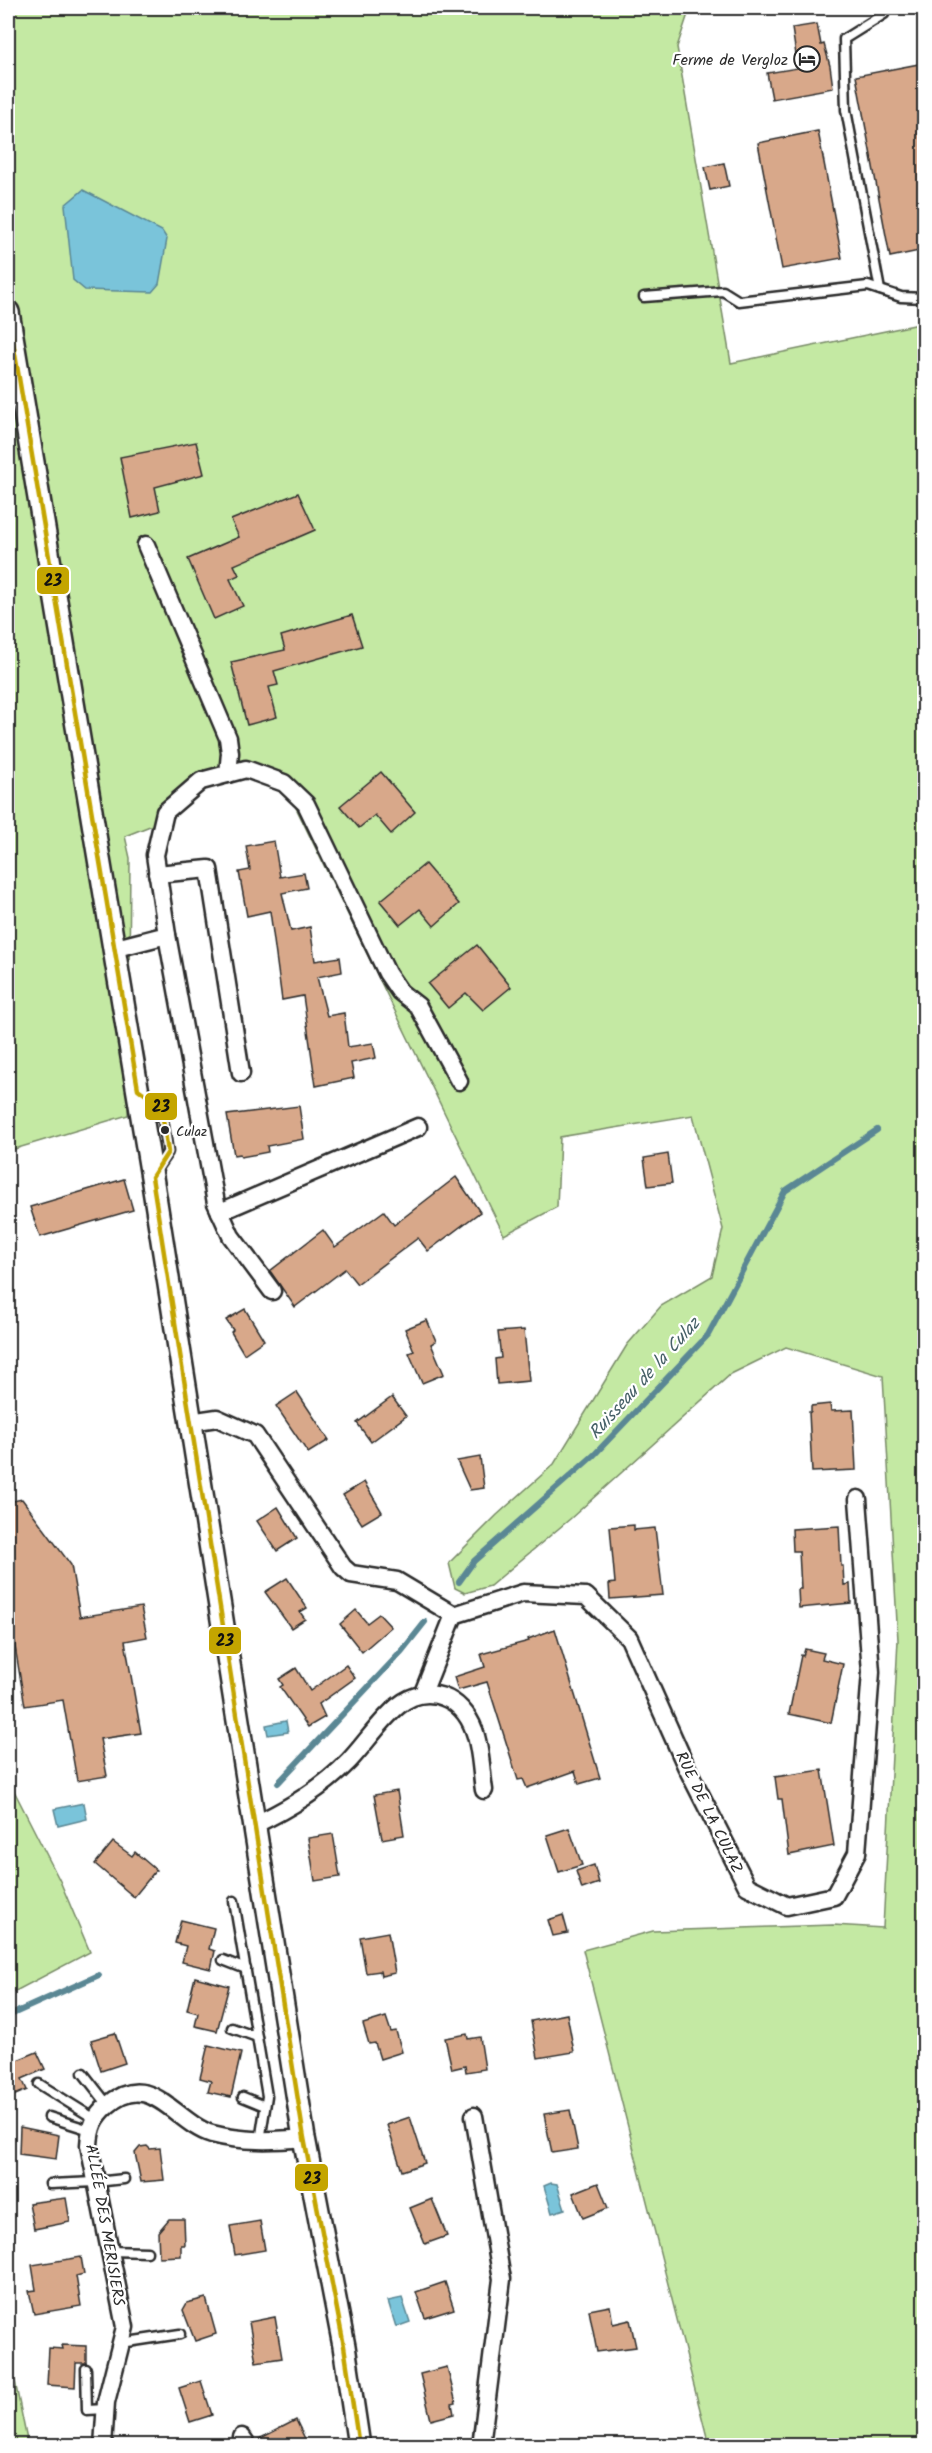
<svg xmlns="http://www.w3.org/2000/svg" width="932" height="2453" viewBox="0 0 932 2453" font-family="Kalam,sans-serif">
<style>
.green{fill:#c4e9a3;stroke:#788a67;stroke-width:1.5}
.water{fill:#7ac4da;stroke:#5a8794;stroke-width:1.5}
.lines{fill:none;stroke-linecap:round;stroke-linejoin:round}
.stream{stroke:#5a8794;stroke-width:6}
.building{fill:#d8a88a;stroke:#2b2b2b;stroke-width:1.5}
.service-casing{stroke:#2b2b2b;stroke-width:13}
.minor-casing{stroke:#2b2b2b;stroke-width:21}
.tertiary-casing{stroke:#2b2b2b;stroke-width:26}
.service{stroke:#fff;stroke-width:8}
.minor{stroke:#fff;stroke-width:16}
.tertiary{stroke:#fff;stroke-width:21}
.bus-1-casing{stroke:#fff;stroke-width:9}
.bus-1{stroke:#c4a500;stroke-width:4.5}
.bus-dot{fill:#2b2b2b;stroke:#fff;stroke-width:2}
.labels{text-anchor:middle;stroke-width:4.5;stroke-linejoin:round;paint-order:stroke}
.bus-label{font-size:14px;fill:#2b2b2b;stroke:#fff;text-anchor:start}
.poi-label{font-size:16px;fill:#2b2b2b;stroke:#fff;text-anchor:end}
.street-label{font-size:16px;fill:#2b2b2b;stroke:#fff}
.water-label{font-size:18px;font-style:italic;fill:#476168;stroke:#fff}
.line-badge{stroke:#fff;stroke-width:2}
.pale-badge-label{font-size:16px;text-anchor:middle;font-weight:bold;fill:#111}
</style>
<rect width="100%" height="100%" fill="#fff"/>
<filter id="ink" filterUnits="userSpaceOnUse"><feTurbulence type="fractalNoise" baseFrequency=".0167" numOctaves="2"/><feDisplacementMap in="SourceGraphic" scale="12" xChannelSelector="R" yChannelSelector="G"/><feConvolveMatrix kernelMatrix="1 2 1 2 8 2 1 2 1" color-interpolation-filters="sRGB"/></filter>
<g filter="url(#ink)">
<!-- green -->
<g class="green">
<path d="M8,8H690L677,47L731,363L924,323V2445H709L583,1950L653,1931L833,1925L883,1928L898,1640L883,1376L786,1347L731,1374L570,1519L490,1586L465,1593L455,1588L449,1563L497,1515L554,1464L627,1345L661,1306L712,1276L723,1229L693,1115L560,1137L557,1207L504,1235L280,775L225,776L155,824L125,836L130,858L128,1115L8,1151Z"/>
<path d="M8,1779L60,1881L90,1952L8,1995Z"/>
<path d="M8,2347L28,2445H8Z"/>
</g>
<!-- water -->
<g class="water">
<path d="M83,190L162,231L167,239L159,284L152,292L85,290L73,280L65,205Z"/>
<path d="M286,1721L288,1732L268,1735L266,1725Z"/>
<path d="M84,1803L87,1819L58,1826L54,1809Z"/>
<path d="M551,2183L557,2184L565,2209L552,2213L544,2186Z"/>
<path d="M402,2298L410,2322L396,2327L388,2301Z"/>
</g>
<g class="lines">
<!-- stream -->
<g class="stream">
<path d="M459,1582L474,1561L594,1455L708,1335L785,1191L877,1130"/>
<path d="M278,1783L402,1651L425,1622"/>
<path d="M8,2016L99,1975"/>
</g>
</g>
<!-- building -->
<g class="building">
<path d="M817,24L821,45L824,44L830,66L833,88L772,99L767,73L798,68L792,28Z"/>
<path d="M924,63V250L890,257L856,76Z"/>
<path d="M818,131L842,258L782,269L758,143Z"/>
<path d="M724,163L729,186L710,190L705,167Z"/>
<path d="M196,442L204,474L155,487L160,511L132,518L120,457Z"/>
<path d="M298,493L315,530L234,565L239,575L230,579L243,606L214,619L188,559L239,537L231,520Z"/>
<path d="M352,615L362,646L274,671L278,685L269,687L277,717L247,725L231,662L285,650L281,636Z"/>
<path d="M381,772L415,812L391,834L375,815L359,828L340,806Z"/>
<path d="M274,841L280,877L304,873L307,888L282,893L291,931L310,927L315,961L340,957L342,972L317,977L327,1016L344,1013L348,1047L373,1043L376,1058L351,1063L354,1078L316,1086L303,996L282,1000L270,911L247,916L239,872L250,870L246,846Z"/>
<path d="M425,864L459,904L434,926L420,909L400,925L380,901Z"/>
<path d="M477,945L511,987L483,1010L466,993L448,1008L428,984Z"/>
<path d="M299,1106L304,1139L267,1146L268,1152L241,1157L240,1154L234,1155L227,1115Z"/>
<path d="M668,1154L672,1183L648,1186L644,1158Z"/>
<path d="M456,1177L480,1212L428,1251L418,1238L357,1284L345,1269L295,1307L270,1271L323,1230L335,1247L384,1211L394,1225Z"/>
<path d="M124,1179L133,1210L40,1237L30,1207Z"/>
<path d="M245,1309L264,1340L244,1354L231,1332L233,1330L226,1320Z"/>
<path d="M427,1320L436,1341L431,1344L444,1374L422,1383L409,1353L414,1351L405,1329Z"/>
<path d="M524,1330L529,1381L497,1384L495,1359L501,1358L498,1332Z"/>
<path d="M297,1392L329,1440L308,1453L276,1406Z"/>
<path d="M392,1397L406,1416L371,1442L357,1423Z"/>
<path d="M830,1404L831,1411L853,1410L856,1470L812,1472L809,1412H811V1406Z"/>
<path d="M480,1457L484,1488L470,1490L457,1461Z"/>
<path d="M364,1482L382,1512L362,1524L343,1495Z"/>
<path d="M22,1499L71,1565L80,1617L141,1607L147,1637L125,1641L141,1733L100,1739L107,1776L77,1781L63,1700L25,1706L12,1629L8,1630V1502Z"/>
<path d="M278,1507L297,1538L277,1551L257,1521Z"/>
<path d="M634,1525V1530L655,1528L663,1595L610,1599L609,1584L615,1583L610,1527Z"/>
<path d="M839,1526L841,1566H843L844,1585L850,1584L851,1603L799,1608L798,1589H801L799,1551H793L792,1529Z"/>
<path d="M287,1578L307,1608L300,1612L305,1619L291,1628L265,1592Z"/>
<path d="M356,1610L367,1623L379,1614L391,1627L362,1652L340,1624Z"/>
<path d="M555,1629L600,1778L579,1784L575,1771L527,1788L523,1779L518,1780L487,1682L458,1690L454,1677L485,1667L481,1654L529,1641L528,1639Z"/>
<path d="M805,1649L824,1653L822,1659L843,1664L831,1723L789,1714L801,1655L803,1656Z"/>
<path d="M346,1665L355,1678L319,1704L325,1717L308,1727L280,1687L283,1685L279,1679L296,1668L310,1691Z"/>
<path d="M822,1770L834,1846L789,1855L782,1799H778L775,1777Z"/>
<path d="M397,1791L404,1835L382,1839L374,1795Z"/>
<path d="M569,1828L582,1865L559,1872L547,1835Z"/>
<path d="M333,1834L340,1877L315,1881L308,1838Z"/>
<path d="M113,1842L132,1856L135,1852L156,1870L134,1897L95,1864Z"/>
<path d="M594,1865L599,1883L582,1889L576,1871Z"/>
<path d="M563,1915L568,1933L553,1936L548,1920Z"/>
<path d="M181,1920L214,1928L209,1949L215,1951L211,1969L182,1962L186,1946L175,1943Z"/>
<path d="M388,1932L395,1973L381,1976L380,1971L366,1973L360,1937Z"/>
<path d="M195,1977L229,1986L217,2031L195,2026L198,2013L187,2010Z"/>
<path d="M567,2014L574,2052L538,2058L531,2021Z"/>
<path d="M386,2017L391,2032L396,2031L402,2052L380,2059L375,2043L369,2044L363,2024Z"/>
<path d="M115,2033L125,2063L101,2071L91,2040Z"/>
<path d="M467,2034L468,2039L480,2037L485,2069L466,2072L465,2066L452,2069L445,2038Z"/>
<path d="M8,2044L15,2061L37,2052L45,2069L22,2079L27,2090L8,2098Z"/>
<path d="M208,2045L241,2053L231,2097L208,2092L211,2081L200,2078Z"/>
<path d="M570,2110L578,2149L552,2153L544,2114Z"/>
<path d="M410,2117L425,2163L402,2171L387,2125Z"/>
<path d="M20,2127L59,2135L56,2159L19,2154Z"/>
<path d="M147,2146L150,2149L160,2148L164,2180L141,2182L135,2153L140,2147Z"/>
<path d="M598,2183L608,2208L583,2218L573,2193Z"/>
<path d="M66,2198L70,2222L34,2229L29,2203Z"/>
<path d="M432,2199L447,2236L425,2244L410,2208Z"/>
<path d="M169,2219H184L185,2245H181V2256L159,2257L158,2232Z"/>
<path d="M260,2221L265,2250L235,2255L230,2226Z"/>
<path d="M81,2257L84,2274L76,2276L81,2306L34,2314L29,2291L36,2290L32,2265Z"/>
<path d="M445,2282L454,2309L425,2318L416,2292Z"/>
<path d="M206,2298L216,2334L195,2341L183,2310L187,2303Z"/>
<path d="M610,2306L613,2324L630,2320L636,2347L597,2352L589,2310Z"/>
<path d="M275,2317L282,2358L256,2362L249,2322Z"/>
<path d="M62,2345L86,2346V2363H76L75,2387L47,2385L49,2348L63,2349Z"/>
<path d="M447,2367L456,2403L452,2404L454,2414L431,2420L420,2374Z"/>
<path d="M201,2381L212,2415L190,2422L179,2388Z"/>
<path d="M296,2420L308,2445H258L257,2440Z"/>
</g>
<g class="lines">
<!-- service casing -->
<g class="service-casing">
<g id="service">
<path d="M880,290L846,110L844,39L884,14L883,8"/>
<path d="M644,297L723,291L739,301L868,286L901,297L924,298"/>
<path d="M143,1093L161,1106L168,1152L155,1171"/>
<path d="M234,1901L267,2096L260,2141"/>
<path d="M223,1960L246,1969"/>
<path d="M232,2028L257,2037"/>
<path d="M83,2073L108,2105"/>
<path d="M39,2084L95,2119"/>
<path d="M243,2097L265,2106"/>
<path d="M49,2117L90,2130"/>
<path d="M50,2184L96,2182L124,2179"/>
<path d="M110,2251L147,2252"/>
<path d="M121,2343L180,2334"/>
<path d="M86,2369L87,2410L106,2409"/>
</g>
</g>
<!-- minor casing -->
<g class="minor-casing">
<g id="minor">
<path d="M146,545L228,738L230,753L228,774"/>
<path d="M157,874L209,869L241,1073"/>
<path d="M167,935L216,1203L231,1236L272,1291"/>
<path d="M124,946L167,935L155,855L165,812L201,781L246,769L284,783L306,804L387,973L400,992L418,1006L459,1081"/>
<path d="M220,1212L418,1127"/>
<path d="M190,1422L217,1418L255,1435L343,1567L351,1574L397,1581L454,1615"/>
<path d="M423,1693L454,1615L523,1593L586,1596L629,1638L686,1766L747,1886L787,1906L834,1896L857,1853L871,1672L858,1499"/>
<path d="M254,1825C288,1809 322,1789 349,1761C366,1743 379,1722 398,1706C427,1682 462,1697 474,1730C481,1748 481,1771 484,1790"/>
<path d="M474,2116L502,2279L481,2446"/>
<path d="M242,2437L248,2446"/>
<path d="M103,2446L106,2402L125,2327L89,2145C90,2128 94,2117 108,2105C150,2068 175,2123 212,2134C243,2142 273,2141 304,2138"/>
</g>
</g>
<!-- tertiary casing -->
<g class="tertiary-casing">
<path id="tertiary" d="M8,312L152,1177L304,2138L344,2346L359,2446"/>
</g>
<!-- service -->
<use href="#service" class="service"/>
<!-- minor -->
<use href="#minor" class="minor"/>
<!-- tertiary -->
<use href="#tertiary" class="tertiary"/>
<!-- bus-1 casing -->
<g class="bus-1-casing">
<path id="bus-1" d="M8,312L138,1089L161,1106L168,1152L152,1177L304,2138L344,2346L359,2446"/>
</g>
<!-- bus-1 -->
<use href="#bus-1" class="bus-1"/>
</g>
</g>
<!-- icons -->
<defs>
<g id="hotel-ring" transform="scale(1.35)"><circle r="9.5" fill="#fff" stroke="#2b2b2b" stroke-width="1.5"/><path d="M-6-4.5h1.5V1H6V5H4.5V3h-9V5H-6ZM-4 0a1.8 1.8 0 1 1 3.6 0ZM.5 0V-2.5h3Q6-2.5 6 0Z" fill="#2b2b2b"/></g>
</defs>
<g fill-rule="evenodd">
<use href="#hotel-ring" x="807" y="59"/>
</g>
<!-- markers -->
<circle class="bus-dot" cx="165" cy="1130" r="5"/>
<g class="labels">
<!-- bus labels -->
<g class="bus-label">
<text x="176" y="1136">Culaz</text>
</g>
<!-- poi labels -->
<g class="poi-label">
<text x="788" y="65">Ferme de Vergloz</text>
</g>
<!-- street labels -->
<g class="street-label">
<text transform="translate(710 1812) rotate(64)" y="6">RUE DE LA CULAZ</text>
<text transform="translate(106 2225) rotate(80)" y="6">ALLÉE DES MERISIERS</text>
</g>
<!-- water labels -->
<g class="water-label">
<text transform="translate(644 1378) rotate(-48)" y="6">Ruisseau de la Culaz</text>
</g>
</g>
<g class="line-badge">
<rect x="36" y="566" width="34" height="29" rx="6" fill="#c4a500"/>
<rect x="144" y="1092" width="34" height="29" rx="6" fill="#c4a500"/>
<rect x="208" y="1626" width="34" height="29" rx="6" fill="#c4a500"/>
<rect x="294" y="2163" width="35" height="29" rx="6" fill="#c4a500"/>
</g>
<g class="pale-badge-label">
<text x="53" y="586">23</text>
<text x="161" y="1112">23</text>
<text x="225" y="1646">23</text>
<text x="312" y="2184">23</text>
</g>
<!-- margin -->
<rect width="932" height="2453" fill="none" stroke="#fff" stroke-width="30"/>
<rect x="15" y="15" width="902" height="2423" fill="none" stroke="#2b2b2b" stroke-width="2" filter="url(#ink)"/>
</svg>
